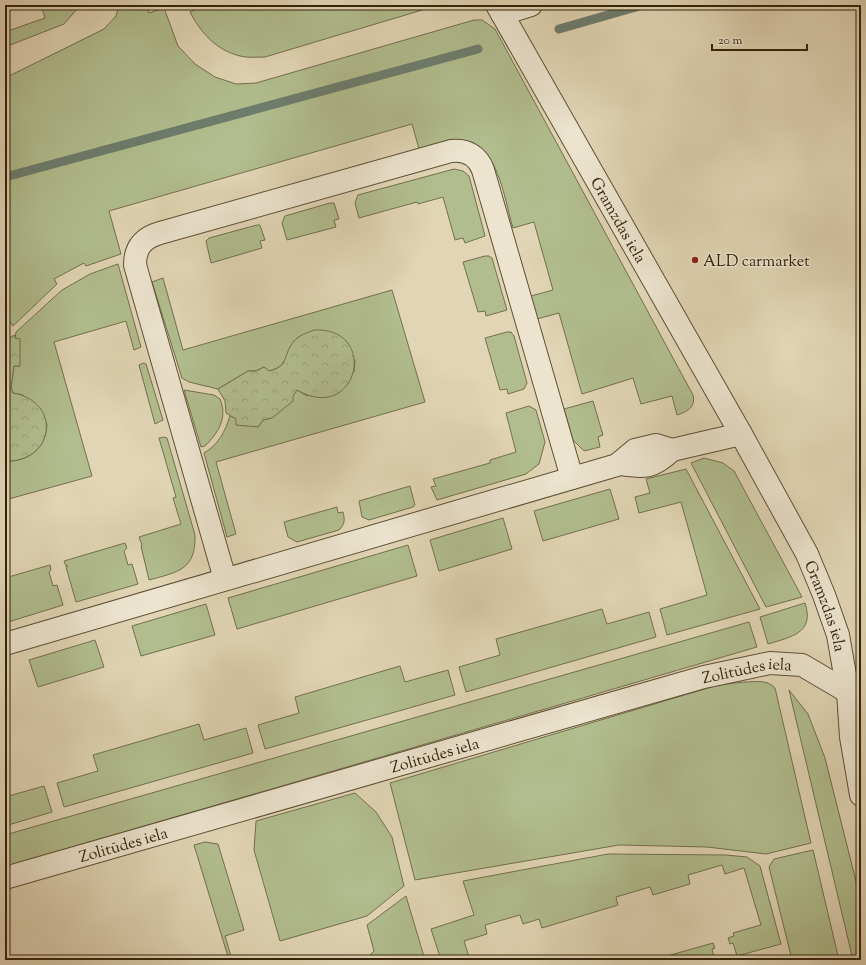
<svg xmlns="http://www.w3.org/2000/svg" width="866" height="965" viewBox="0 0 866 965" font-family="'Sorts Mill Goudy',serif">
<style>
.grass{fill:#b1bd8e;stroke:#72704d}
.park{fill:url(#park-crowns);stroke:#72704d}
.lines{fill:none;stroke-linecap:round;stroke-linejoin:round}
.stream{stroke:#6d7d6d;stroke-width:9}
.minor-casing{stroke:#5e4f36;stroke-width:24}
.minor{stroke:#ece4cf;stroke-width:22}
.poi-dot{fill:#8f2418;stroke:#ece4cf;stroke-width:1.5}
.labels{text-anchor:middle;stroke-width:3;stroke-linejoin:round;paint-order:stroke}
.street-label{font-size:16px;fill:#33220c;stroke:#ece4cf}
.poi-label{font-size:16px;fill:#33220c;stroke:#ece4cf;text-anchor:start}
</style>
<defs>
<pattern id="park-crowns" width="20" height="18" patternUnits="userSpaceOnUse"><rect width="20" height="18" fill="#b1bd8e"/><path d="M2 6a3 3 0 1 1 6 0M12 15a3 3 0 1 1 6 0" fill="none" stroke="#99a279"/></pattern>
</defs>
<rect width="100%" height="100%" fill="#e1d5b5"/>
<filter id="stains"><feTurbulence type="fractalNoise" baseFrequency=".005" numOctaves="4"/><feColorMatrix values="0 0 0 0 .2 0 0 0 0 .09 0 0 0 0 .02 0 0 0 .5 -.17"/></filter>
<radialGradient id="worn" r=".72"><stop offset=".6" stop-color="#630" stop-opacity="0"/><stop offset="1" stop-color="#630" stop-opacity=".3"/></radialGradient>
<!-- grass -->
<g class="grass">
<path d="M41,5H78V8L64,24L5,47V32L45,18Z"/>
<path d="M119,5H146L149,13L164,8L178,46L195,64L215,77L236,84L256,83L474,20H482L495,29L693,395C696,407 687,412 677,415L672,396L641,404L633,378L582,394L559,313L537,319L531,296L553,290L534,222L513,228C504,199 498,141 460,140C447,139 431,146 419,149L412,124L109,211L121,254L86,266L84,263L54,279L57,284L13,326L5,314V78L104,29L116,16Z"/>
<path d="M205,5H439L265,57C257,57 247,58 240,56C216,50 201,33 190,12Z"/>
<path d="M454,169L463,171L469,176L484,232L485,236L465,243L463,238L455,240L443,197L418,204L417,202L359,218L355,203L358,195Z"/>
<path d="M330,203H334L339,219L334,220L336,227L287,240L282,223L285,216Z"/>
<path d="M257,225H260L265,240L260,241L262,248L211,263L206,241L209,238Z"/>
<path d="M485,256H489L492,258L507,310L486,316L485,311L478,312L463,262Z"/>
<path d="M118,264L141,347L134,350L126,321L54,342L92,476L5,500V461C29,462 46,448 47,424L23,395L13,393L11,388L14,366H19L15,338L16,332L62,290L90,274Z"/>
<path d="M163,278L183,350L392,290L425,402L216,462L236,534L227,537L204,453C218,445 225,432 230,416L258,427L263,420L272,418L297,390L307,396L354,372L355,360L289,350C285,362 281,369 268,371L264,367L256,371H248L218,389L189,382L182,378L152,282Z"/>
<path d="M507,332H511L514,336L527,383L524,389L508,394L507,389L500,390L485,338Z"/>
<path d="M143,363L146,364L163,420L155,424L139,365Z"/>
<path d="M184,390L214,395L220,399C228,418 218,433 205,446L201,447Z"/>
<path d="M593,401L603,435L598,437L600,447L584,451L573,440L564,409Z"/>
<path d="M529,406L536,410L545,442L539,464L526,474L437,500L431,487L436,486L433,479L490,463V460L516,452L506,413Z"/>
<path d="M164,437L167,438L195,535C196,570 178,572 149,580L141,546L142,545L139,537L181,524L173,498L176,497L159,438Z"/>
<path d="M704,458L723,463L734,471L802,597L766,607L691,463Z"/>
<path d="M686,469L760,609L667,635L660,609L707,595L681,502L639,513L635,497L650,493L646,479Z"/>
<path d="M410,486L415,505L413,507L369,520L362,517L359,501Z"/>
<path d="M610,489L619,519L543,541L534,511Z"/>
<path d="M337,507L338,513L343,512C345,520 345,524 339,530L297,542L288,537L284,522Z"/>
<path d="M503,518L512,549L439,571L430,540Z"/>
<path d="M125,543L127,548L124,551L128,565L132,564L138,584L76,602L66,567L68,566H66L64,561Z"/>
<path d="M408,545L417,576L237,629L228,598Z"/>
<path d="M50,565L51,570L49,572L53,586L57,585L63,605L5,623V578Z"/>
<path d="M805,603C815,633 791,637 768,644L760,617Z"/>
<path d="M206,604L215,635L141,656L132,626Z"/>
<path d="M602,609L607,624L649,612L656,637L466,692L459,667L500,655L496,639Z"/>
<path d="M749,622L757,647L5,867V835Z"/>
<path d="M95,640L104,667L38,687L29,660Z"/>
<path d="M400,666L405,682L448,670L455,695L265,749L258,725L299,713L295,697Z"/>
<path d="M744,682C755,682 767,679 775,688L811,843L766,854L707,847L619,845L415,880L390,783L718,685Z"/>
<path d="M789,690L808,714L825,758L861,901V960H853Z"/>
<path d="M199,724L204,740L246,728L253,753L64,807L57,783L98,771L93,755Z"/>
<path d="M44,786L52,812L5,826V797Z"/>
<path d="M355,793L376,812L392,837L404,886L367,916L280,941L254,850L256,821Z"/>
<path d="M205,842L218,844L244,930L225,936L232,960H229L194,845Z"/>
<path d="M813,850L839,960H792L769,867L774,859Z"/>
<path d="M608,854L726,855L747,857L760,866L781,944L737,956L733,943L730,944L728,938L734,936L733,933L761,925L744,868L725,874L722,865L688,875L690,884L653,895L650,887L616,897L618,905L542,928L539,919L523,924L520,915L485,925L487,934L464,941L470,960H441L431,929L474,915L463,881Z"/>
<path d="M406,896L425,960H365L374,951L367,925Z"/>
<path d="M713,943L715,948L712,949L715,960H660V958Z"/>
</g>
<!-- park -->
<g class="park">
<path d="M314,330C380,327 358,425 297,390L293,396V401L272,418L263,420L258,427L236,425V419L226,413L225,401L218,389L248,371H256L264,367L269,371C289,367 283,354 294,341C299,335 307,333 314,330Z"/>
<path d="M15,335V338L20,339V366H14L11,388L13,393C63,402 54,463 5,461V339Z"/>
</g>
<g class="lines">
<!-- stream -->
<g class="stream">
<path d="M559,29L643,5"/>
<path d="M5,177L478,49"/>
</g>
<!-- minor casing -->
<g class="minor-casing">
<g id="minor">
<path id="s1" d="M497,5L741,434L807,554L824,595L838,635L848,692L851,737L861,795"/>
<path d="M502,14L531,5"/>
<path d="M672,450L741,434"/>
<path d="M620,464C645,468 653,468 672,450"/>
<path d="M225,579L135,265C135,247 143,238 160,233L451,151C466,149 478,156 483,170L572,478"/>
<path d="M5,644L617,465L635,450L656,445L672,450"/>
<path id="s2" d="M5,878L704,677L770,663L802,665L848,692"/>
</g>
</g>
<!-- minor -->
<use href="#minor" class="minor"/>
</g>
<!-- markers -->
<circle class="poi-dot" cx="695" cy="260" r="4"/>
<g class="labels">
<!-- street labels -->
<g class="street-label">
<text dy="6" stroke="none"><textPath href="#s1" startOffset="247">Gramzdas iela</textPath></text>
<text dy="6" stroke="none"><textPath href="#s1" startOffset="686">Gramzdas iela</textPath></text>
<text dy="6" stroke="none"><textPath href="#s2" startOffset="771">Zolitūdes iela</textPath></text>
<text dy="6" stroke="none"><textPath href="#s2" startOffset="447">Zolitūdes iela</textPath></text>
<text dy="6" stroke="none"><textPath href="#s2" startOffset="123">Zolitūdes iela</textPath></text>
</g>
<!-- poi labels -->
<g class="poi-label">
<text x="703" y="266">ALD carmarket</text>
</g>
</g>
<!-- margin -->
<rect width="866" height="965" fill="none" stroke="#e1d5b5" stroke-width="20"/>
<rect x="6" y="6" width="854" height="953" fill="none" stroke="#33220c" stroke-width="2"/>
<rect x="10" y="10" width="846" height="945" fill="none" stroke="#33220c"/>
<!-- scale -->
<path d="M712 44v6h95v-6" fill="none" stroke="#33220c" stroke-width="2"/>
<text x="718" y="44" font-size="12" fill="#33220c" stroke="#ece4cf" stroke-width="3" paint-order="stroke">20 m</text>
<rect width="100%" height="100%" filter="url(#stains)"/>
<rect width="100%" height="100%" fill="url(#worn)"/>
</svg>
